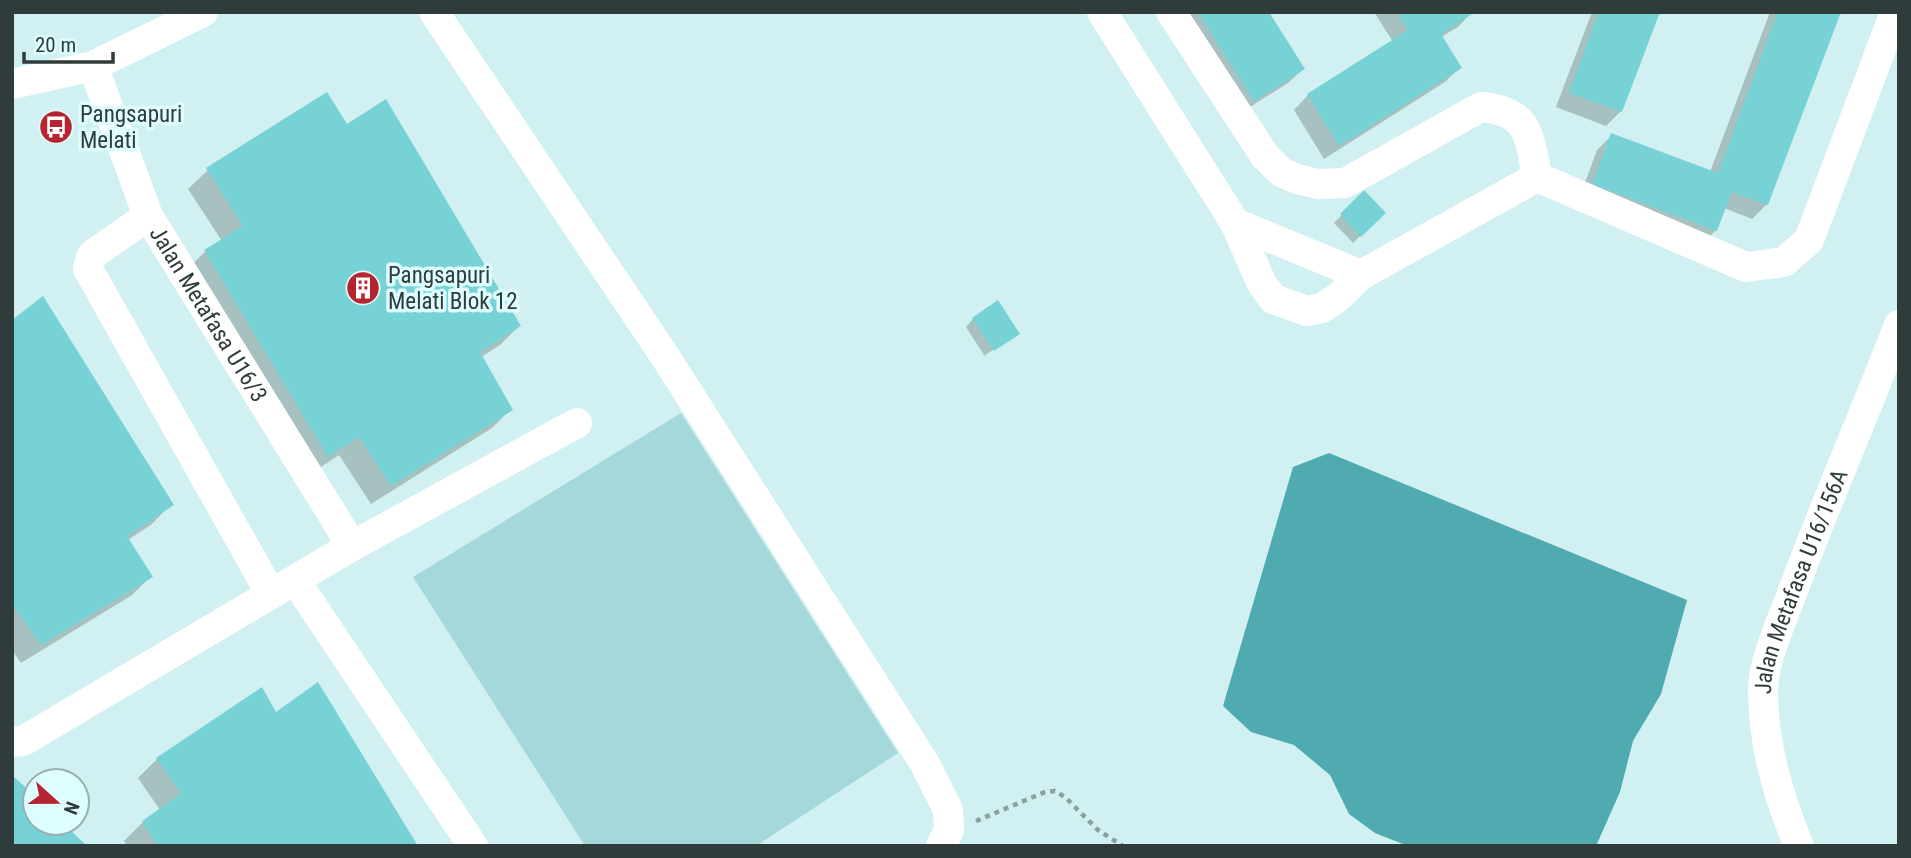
<svg xmlns="http://www.w3.org/2000/svg" width="1911" height="858" viewBox="0 0 1911 858" font-family="'Roboto Condensed',sans-serif">
<style>
.green{fill:#a5d8da}
.water{fill:#4fabaf}
.shadow{fill:#0003}
.building{fill:#76d2d5}
.lines{fill:none;stroke-linecap:round;stroke-linejoin:round}
.path{stroke:#8aa0a1;stroke-width:4.5;stroke-dasharray:5 5;stroke-linecap:butt}
.minor{stroke:#fff;stroke-width:30}
.labels{text-anchor:middle;stroke-width:7;stroke-linejoin:round;paint-order:stroke}
.poi-label{font-size:23px;fill:#303c3c;stroke:#defdfe;text-anchor:start}
.street-label{font-size:23px;fill:#303c3c;stroke:#defdfe}
</style>
<rect width="100%" height="100%" fill="#d1f0f1"/>
<!-- green -->
<path class="green" d="M681,413L898,753L756,846H585L413,577Z"/>
<!-- water -->
<path class="water" d="M1329,453L1687,600L1661,694L1633,741L1620,792L1596,846H1408L1375,833L1349,814L1330,775L1294,745L1251,732L1223,706L1293,467Z"/>
<!-- shadow -->
<g class="shadow">
<path d="M1175,12H1267L1303,69L1288,83L1239,114Z"/>
<path d="M1374,12H1472L1458,27L1441,37L1459,68L1445,82L1324,159L1294,110L1308,95L1393,42Z"/>
<path d="M1592,12H1658L1621,111L1606,126L1556,107Z"/>
<path d="M1770,12H1839L1767,204L1752,219L1724,208L1716,230L1701,245L1579,199L1597,150L1612,135L1710,172Z"/>
<path d="M347,127L519,326L500,345L481,357L511,409L492,428L371,504L339,455L309,475L186,270L206,251L222,241L188,189L208,170Z"/>
<path d="M1364,193L1383,213L1353,243L1334,223Z"/>
<path d="M973,319L1018,334L985,355L986,358L966,327Z"/>
<path d="M12,322L171,504L152,524L128,540L151,576L132,595L21,663L12,650Z"/>
<path d="M276,715L416,846H127L124,841L143,822L160,810L138,778L157,759Z"/>
</g>
<!-- building -->
<g class="building">
<path d="M1198,12H1269L1305,69L1254,101Z"/>
<path d="M1397,12H1475L1441,34L1462,68L1339,146L1307,94L1408,30Z"/>
<path d="M1599,12H1660L1622,112L1569,93Z"/>
<path d="M1778,12H1841L1768,205L1732,192L1717,231L1592,184L1611,133L1718,173Z"/>
<path d="M327,92L347,124L386,99L521,326L480,352L513,410L391,486L359,437L328,457L204,250L243,226L206,168Z"/>
<path d="M1364,190L1386,213L1361,237L1340,214Z"/>
<path d="M43,296L174,505L127,536L153,577L41,645L15,608L12,610V320Z"/>
<path d="M998,300L1020,334L994,351L972,318Z"/>
<path d="M318,682L418,846H157L142,821L181,794L156,758L262,687L276,712Z"/>
<path d="M12,775L35,796V823H63L87,846H12Z"/>
</g>
<g class="lines">
<!-- path -->
<path class="path" d="M976,821L1045,792L1055,791L1065,797L1098,830L1123,846"/>
<!-- minor -->
<g class="minor">
<path d="M434,12L668,361L925,764L948,810L949,830L941,846"/>
<path d="M1102,12L1235,223L1361,275L1537,177L1746,267L1784,262L1809,240L1895,12"/>
<path d="M1171,12L1265,156L1281,172L1297,179L1318,184L1345,183L1481,107C1530,111 1529,136 1537,177"/>
<path id="s1" d="M93,66L148,216L352,546"/>
<path d="M12,84L93,66L203,12"/>
<path d="M148,216L96,252L91,257L88,269L271,594"/>
<path d="M1235,223L1262,284L1273,299L1307,311L1322,308L1337,298L1361,275"/>
<path d="M295,580L473,846"/>
<path d="M12,742L23,741L352,546L577,423"/>
<path id="s2" d="M1799,846C1778,796 1763,745 1763,690C1763,661 1782,621 1792,593C1826,503 1864,415 1899,325"/>
</g>
</g>
<!-- icons -->
<defs>
<g id="bus-disc" transform="scale(1.75)"><circle r="9.5" fill="#b52430" stroke="#defdfe"/><path d="M-5-6H5V4H4V6H2V4H-2V6H-4V4H-5ZM-3.5-4V0h7V-4ZM-3.5 1.2v1.5H-2V1.2ZM2 1.2v1.5H3.5V1.2Z" fill="#fff"/></g>
<g id="building-disc" transform="scale(1.75)"><circle r="9.5" fill="#b52430" stroke="#defdfe"/><path d="M-4-6H4V6H1V3H-1V6H-4ZM-2.5-4.3h1.7v1.8h-1.7ZM.8-4.3h1.7v1.8H.8ZM-2.5-1h1.7V.8h-1.7ZM.8-1h1.7V.8H.8Z" fill="#fff"/></g>
</defs>
<g fill-rule="evenodd">
<use href="#bus-disc" x="56" y="127"/>
<use href="#building-disc" x="363" y="288"/>
</g>
<g class="labels">
<!-- poi labels -->
<g class="poi-label">
<text x="80" y="122">Pangsapuri<tspan x="80" dy="26">Melati</tspan></text>
<text x="388" y="283">Pangsapuri<tspan x="388" dy="26">Melati Blok 12</tspan></text>
</g>
<!-- street labels -->
<g class="street-label">
<text dy="8" stroke="none"><textPath href="#s1" startOffset="275">Jalan Metafasa U16/3</textPath></text>
<text dy="8" stroke="none"><textPath href="#s2" startOffset="276">Jalan Metafasa U16/156A</textPath></text>
</g>
</g>
<!-- border -->
<rect width="1911" height="858" fill="none" stroke="#303c3c" stroke-width="28"/>
<!-- north arrow -->
<g transform="translate(56 802) rotate(111)"><circle r="33" fill="#defdfe" stroke="#98b0b0" stroke-width="2"/>
<path d="M0-5L12 26L0 18L-12 26Z" fill="#b52430"/>
<text y="-10" font-size="19" font-weight="bold" text-anchor="middle" fill="#303c3c">N</text>
</g>
<!-- scale -->
<path d="M24 52v10h89v-10" fill="none" stroke="#303c3c" stroke-width="3.5"/>
<text x="35" y="52" font-size="21" fill="#303c3c" stroke="#defdfe" stroke-width="5" paint-order="stroke">20 m</text>
</svg>
